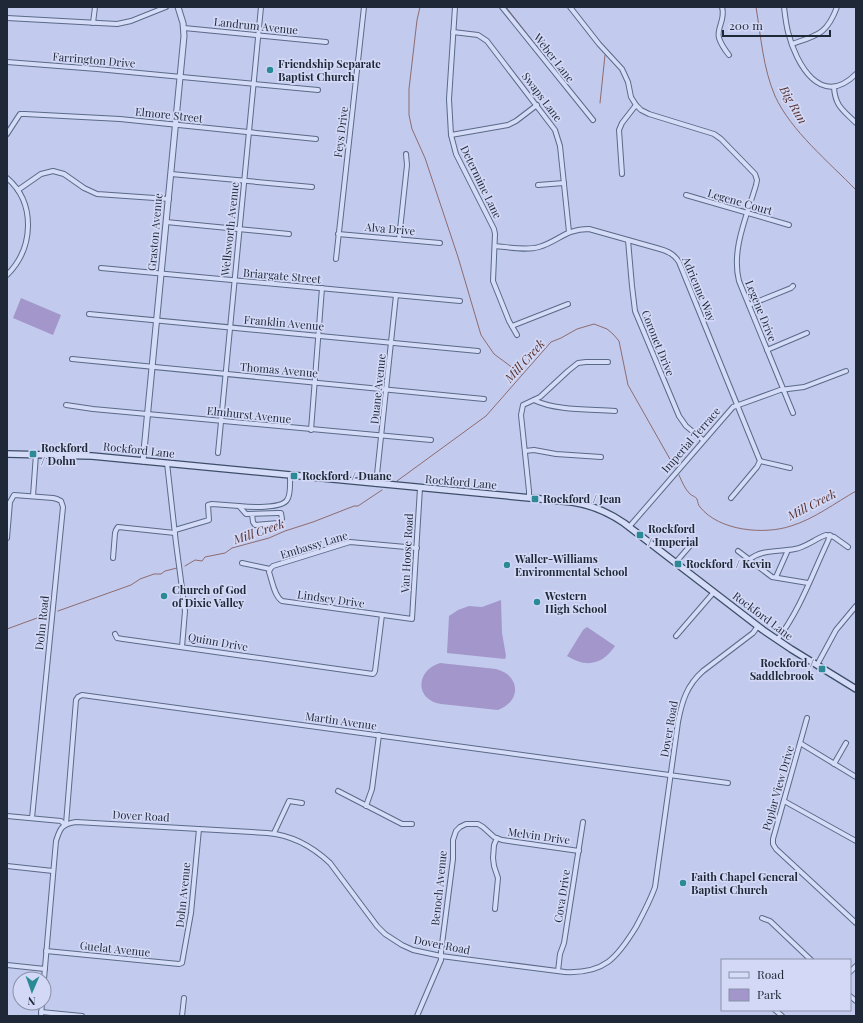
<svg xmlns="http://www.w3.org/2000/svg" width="863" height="1023" viewBox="0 0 863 1023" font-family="'Playfair Display',serif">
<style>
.green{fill:#a296cb}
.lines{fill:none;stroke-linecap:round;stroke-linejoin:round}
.stream{stroke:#8e6c70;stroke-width:1}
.minor-casing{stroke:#5a6a87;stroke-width:6}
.tertiary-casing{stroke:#5a6a87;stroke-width:7}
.secondary-casing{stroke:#3d4e68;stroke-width:8}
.minor{stroke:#d5dcf8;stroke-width:4}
.tertiary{stroke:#d5dcf8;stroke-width:5}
.secondary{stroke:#d5dcf8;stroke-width:5.5}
.poi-dot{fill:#2b8a95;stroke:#d2d8f5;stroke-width:1.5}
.labels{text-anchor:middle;stroke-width:3.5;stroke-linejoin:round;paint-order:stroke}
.street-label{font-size:11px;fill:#1e2837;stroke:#d2d8f5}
.poi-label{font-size:11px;font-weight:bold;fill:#1e2837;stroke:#d2d8f5;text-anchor:start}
.water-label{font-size:12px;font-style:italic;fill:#562f2d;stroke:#d2d8f5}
</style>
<rect width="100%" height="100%" fill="#c2caed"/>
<!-- green -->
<g class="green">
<path d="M21,298L61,315L53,335L13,318Z"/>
<path d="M501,600L502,633L506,656L505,659L447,653L449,616L458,610L469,606L482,607Z"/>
<path d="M587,627L615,646C602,665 586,668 567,656L583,630Z"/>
<path d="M440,663L496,669C520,675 522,701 498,710L441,704C415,700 415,671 440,663Z"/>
</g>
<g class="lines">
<!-- stream -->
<g class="stream">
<path d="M420,7L417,20L409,89V115L412,129L425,158L458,257L481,335L494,354L521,374"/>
<path d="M506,7L560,76"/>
<path d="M756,7C761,37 763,68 775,96C791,131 829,162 856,190"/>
<path d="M600,103L605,55"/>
<path d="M679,475C682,482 685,489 690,494C692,496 695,496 697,499C698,502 698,505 700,507C719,531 764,535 791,526C814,519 835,503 856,491"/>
<path d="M397,481L486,416L551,342L561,338L577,329L594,324L607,329L613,334L619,341L628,385L675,468"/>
<path d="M185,566L195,560L202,561L205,557L225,553L232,548L269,538L285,531L313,522L354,506H358L382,490"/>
<path d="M58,611L131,585L140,579L154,574H161L165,571L177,568"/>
<path d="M7,629L48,614"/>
</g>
<!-- minor casing -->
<g class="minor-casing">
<g id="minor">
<path d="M455,7L449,99L451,135L456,154L494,229L495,234L493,281L509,321L517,335"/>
<path d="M502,7L593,120"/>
<path d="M570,7L599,44L622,69L628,82L631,97L636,105L641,110L649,114L714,134L721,139L755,174L757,180L756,185C747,216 731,249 739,281L793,413"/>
<path d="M722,7C726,20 716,28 719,38C721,44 725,50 729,55"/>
<path d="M784,7C785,15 786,24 788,32C796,64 821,109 856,74"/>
<path d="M7,18L117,24L131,21L166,7"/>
<path d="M93,23L95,7"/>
<path d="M184,28L326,42"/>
<path d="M453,32L478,35L487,41L555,130L560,146L569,232"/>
<path d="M792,44C818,35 827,34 837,7"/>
<path d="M7,62L97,69L318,90"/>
<path d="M834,87C835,106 843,110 856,123"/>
<path d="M7,134L20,114H25L120,119L316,139"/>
<path d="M451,135L508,125L516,121L537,105"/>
<path d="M171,174L312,187"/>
<path d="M622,174L619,130L622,123L636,105"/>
<path d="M7,178C36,203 34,248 7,275"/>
<path d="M538,185L564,183"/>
<path d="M18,190L41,174L53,171L64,174L84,188L97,194L169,199"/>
<path d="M686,195L789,225"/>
<path d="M166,222L289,234"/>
<path d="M338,234L440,243"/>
<path d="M399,239L407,165L406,154"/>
<path d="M628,240L632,286L635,311L679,416L686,426L703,440"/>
<path d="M495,246C508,247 526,251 539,247C559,241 565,229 589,229L660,249C668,251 674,254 679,262L760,461L757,467L731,498"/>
<path d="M336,259L364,7"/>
<path d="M101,268L460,301"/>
<path d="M749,305L791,288L793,286"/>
<path d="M89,314L478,351"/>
<path d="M512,326L568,304"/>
<path d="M767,350L807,333"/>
<path d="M72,359L484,399"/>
<path d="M534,400C556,411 591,409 615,411"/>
<path d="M66,405L93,409L431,440"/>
<path d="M311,430L322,288"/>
<path d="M525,451L534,450L556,454L601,457"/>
<path d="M218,453L261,7"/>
<path d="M760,461L790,468"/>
<path d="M167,463L176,543L185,611L182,647"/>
<path d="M376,484L396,295"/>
<path d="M33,496L36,454"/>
<path d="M529,498V491L521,415L523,405L540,397L568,371L578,363L586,362H608"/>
<path d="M239,506C249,507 281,509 287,500C291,495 290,482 290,476"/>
<path d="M629,527L733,407L780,390L804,387L846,371"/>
<path d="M175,530L209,520L208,505L212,504L239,506L246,514L278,513H281L282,519L278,523L255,525L253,522L252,514"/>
<path d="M7,538L10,502L14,495L53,498L57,499L61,501L63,507L32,818"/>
<path d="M738,551L772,577L808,583"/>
<path d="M113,558L115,533L116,530L118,527L175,533"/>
<path d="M749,560C761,549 780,552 795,549C806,547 815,539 826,535L834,537L848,547"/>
<path d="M676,562L696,539"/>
<path d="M242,563L270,569"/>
<path d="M270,569L269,572C272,580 274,596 282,601L412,619L420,488"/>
<path d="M270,569L273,566L350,542L417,548"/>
<path d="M776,577L788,550"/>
<path d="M115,634L117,638L123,639L373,674L374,673L375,671L382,615"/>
<path d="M676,636L714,592"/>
<path d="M777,640C800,610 812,575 828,541L830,535"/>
<path d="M817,665L836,630L856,606"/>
<path d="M807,718L773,839V844L776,849L856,923"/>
<path d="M800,743L856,777"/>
<path d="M834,764L846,743"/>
<path d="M338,791L402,824H412"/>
<path d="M784,801L856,841"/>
<path d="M366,806L372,789L379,735"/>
<path d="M7,816L61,821L65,825"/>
<path d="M66,824L76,700L78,697L82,695L728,783"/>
<path d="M274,833L289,801L302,803"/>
<path d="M7,866L53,871"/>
<path d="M495,909L498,878L494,866L493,858L494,845L497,838"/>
<path d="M762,918L770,921L811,960"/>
<path d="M46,951L179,964L182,963L191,913L199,829"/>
<path d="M7,965L45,969"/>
<path d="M558,971L560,954L564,943L583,822"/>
<path d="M850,972L856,966"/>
<path d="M44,979L56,841C60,828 62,824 76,822L267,833C292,835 312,846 330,863L377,926L385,934L402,945L413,950L441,956L565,972C604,974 617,958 636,927C643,914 650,901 655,887L678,722C682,701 687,685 703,671L753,633L758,626"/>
<path d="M850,996L856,1001"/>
<path d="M775,1010L782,1016"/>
<path d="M41,1012L82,1016"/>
<path d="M41,1016L42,1003"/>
<path d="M182,1016L184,998"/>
<path d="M417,1016L441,960V952L453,859V840L456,831L460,827L466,824H478L483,827L494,837L502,840L579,851"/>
</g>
</g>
<!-- tertiary casing -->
<g class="tertiary-casing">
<path id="tertiary" d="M143,461L184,36L183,23L178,7"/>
</g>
<!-- secondary casing -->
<g class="secondary-casing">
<path id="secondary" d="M7,454L92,456L572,502C592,505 608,512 624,523L763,630L791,649L856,689"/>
</g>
<!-- minor -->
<use href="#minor" class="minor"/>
<!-- tertiary -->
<use href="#tertiary" class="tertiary"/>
<!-- secondary -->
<use href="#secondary" class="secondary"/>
</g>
<!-- markers -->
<g class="poi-dot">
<circle cx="270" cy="70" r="4"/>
<rect x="29" y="450" width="8" height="8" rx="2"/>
<rect x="290" y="472" width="8" height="8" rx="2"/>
<rect x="531" y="495" width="8" height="8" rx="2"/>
<rect x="636" y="531" width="8" height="8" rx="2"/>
<rect x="674" y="560" width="8" height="8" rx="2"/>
<circle cx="507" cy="565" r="4"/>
<circle cx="164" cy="596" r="4"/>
<circle cx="537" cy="602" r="4"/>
<rect x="818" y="665" width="8" height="8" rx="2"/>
<circle cx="683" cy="883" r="4"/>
</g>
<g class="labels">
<!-- street labels -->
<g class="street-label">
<text transform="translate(256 26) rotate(6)" y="4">Landrum Avenue</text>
<text transform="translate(554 58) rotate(52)" y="4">Weber Lane</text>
<text transform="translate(94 60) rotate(5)" y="4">Farrington Drive</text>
<text transform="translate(542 97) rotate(53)" y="4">Swaps Lane</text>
<text transform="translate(169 115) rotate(6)" y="4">Elmore Street</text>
<text transform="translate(341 132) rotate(-83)" y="4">Feys Drive</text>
<text transform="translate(481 182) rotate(64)" y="4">Determine Lane</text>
<text transform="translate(740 202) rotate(16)" y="4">Legene Court</text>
<text transform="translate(230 229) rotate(-84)" y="4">Wellsworth Avenue</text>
<text transform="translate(390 229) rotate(5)" y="4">Alva Drive</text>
<text transform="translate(155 232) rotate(-85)" y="4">Graston Avenue</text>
<text transform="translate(282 276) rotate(5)" y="4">Briargate Street</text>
<text transform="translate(699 289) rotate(67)" y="4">Adrienne Way</text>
<text transform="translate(761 311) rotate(68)" y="4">Legene Drive</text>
<text transform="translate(284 323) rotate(5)" y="4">Franklin Avenue</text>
<text transform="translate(658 343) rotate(68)" y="4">Coronet Drive</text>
<text transform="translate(279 370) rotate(5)" y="4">Thomas Avenue</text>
<text transform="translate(378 389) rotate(-84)" y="4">Duane Avenue</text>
<text transform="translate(249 415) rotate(6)" y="4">Elmhurst Avenue</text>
<text transform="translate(691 440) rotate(-49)" y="4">Imperial Terrace</text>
<text transform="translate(139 450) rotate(6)" y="4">Rockford Lane</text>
<text transform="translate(461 482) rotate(5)" y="4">Rockford Lane</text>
<text transform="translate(314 545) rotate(-17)" y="4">Embassy Lane</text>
<text transform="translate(407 553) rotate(-87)" y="4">Van Hoose Road</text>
<text transform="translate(331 599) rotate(8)" y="4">Lindsey Drive</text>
<text transform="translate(763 616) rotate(37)" y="4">Rockford Lane</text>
<text transform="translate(42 623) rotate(-84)" y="4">Dohn Road</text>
<text transform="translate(218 642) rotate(10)" y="4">Quinn Drive</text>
<text transform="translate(341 721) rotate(8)" y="4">Martin Avenue</text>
<text transform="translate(669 729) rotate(-80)" y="4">Dover Road</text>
<text transform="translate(778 788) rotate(-74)" y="4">Poplar View Drive</text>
<text transform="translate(141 816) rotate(3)" y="4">Dover Road</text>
<text transform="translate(539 836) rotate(8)" y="4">Melvin Drive</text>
<text transform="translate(439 888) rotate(-84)" y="4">Benoch Avenue</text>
<text transform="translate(183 895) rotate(-84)" y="4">Dohn Avenue</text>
<text transform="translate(562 896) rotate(-81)" y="4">Cova Drive</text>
<text transform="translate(442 945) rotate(11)" y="4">Dover Road</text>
<text transform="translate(115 949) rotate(6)" y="4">Guelat Avenue</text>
</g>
<!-- poi labels -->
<g class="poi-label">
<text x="278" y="68">Friendship Separate<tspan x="278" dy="13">Baptist Church</tspan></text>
<text x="41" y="452">Rockford<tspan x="41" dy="13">/ Dohn</tspan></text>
<text x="302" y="480">Rockford / Duane</text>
<text x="543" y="503">Rockford / Jean</text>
<text x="648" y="533">Rockford<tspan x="648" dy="13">/ Imperial</tspan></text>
<text x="515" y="563">Waller-Williams<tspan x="515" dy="13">Environmental School</tspan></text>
<text x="686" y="568">Rockford / Kevin</text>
<text x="172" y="594">Church of God<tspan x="172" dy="13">of Dixie Valley</tspan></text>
<text x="545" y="600">Western<tspan x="545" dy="13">High School</tspan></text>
<text x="814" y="667" text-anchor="end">Rockford /<tspan x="814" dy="13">Saddlebrook</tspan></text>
<text x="691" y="881">Faith Chapel General<tspan x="691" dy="13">Baptist Church</tspan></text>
</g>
<!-- water labels -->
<g class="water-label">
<text transform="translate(793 105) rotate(60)" y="4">Big Run</text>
<text transform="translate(525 361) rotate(-48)" y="4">Mill Creek</text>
<text transform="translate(812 505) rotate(-27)" y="4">Mill Creek</text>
<text transform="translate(259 532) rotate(-19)" y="4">Mill Creek</text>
</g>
</g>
<!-- border -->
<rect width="863" height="1023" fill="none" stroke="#1e2837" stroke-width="16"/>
<!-- legend -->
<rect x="721" y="959" width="130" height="52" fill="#d2d8f5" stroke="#8a92a9"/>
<rect x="729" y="972" width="20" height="6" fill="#d5dcf8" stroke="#8a92a9"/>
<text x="757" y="979" font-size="12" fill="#1e2837">Road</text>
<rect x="729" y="989" width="20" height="12" fill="#a296cb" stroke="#8a92a9"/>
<text x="757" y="999" font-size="12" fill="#1e2837">Park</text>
<!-- north arrow -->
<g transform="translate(32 991) rotate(182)"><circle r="19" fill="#d2d8f5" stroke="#8a92a9"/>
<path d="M0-3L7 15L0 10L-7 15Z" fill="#2b8a95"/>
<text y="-6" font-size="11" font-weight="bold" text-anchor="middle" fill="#1e2837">N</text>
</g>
<!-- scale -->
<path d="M723 30v6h107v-6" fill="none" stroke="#1e2837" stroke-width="2"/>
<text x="729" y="30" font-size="12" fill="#1e2837" stroke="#d2d8f5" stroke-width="3" paint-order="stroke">200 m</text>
</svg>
